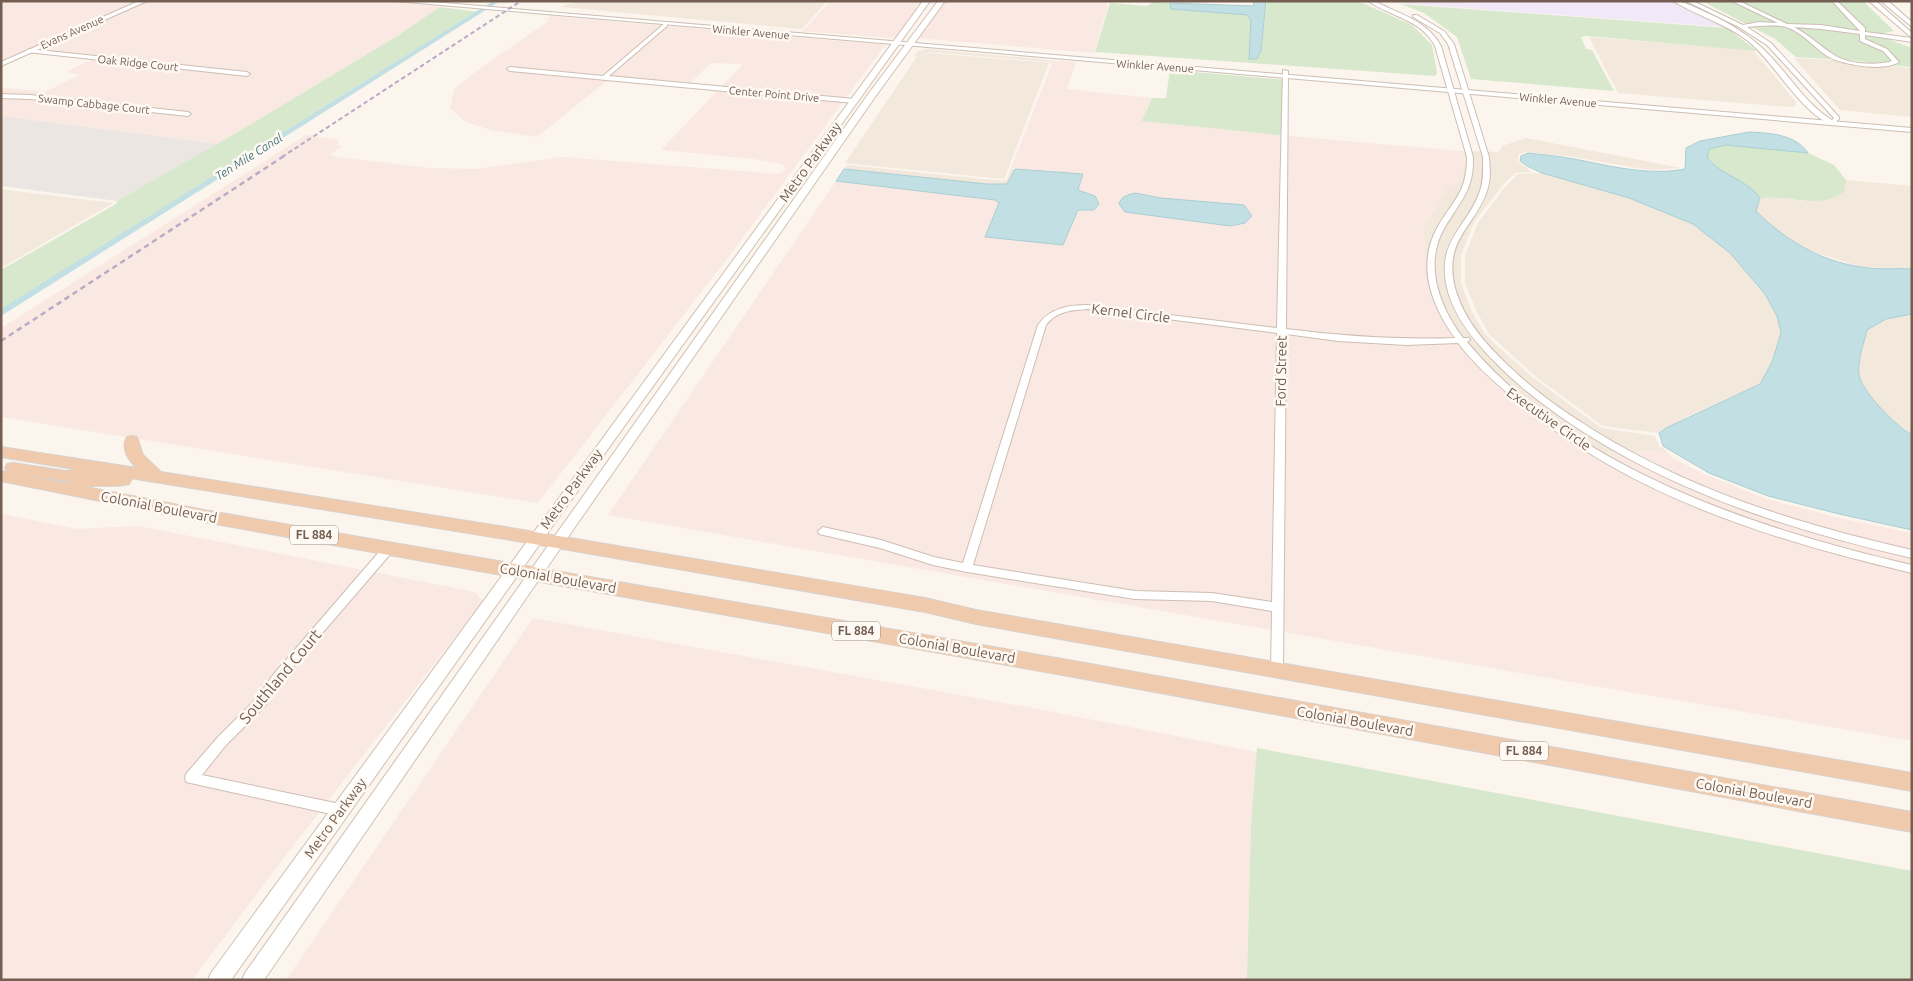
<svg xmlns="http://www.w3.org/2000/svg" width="1913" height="981" viewBox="0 0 1913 981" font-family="Ubuntu,sans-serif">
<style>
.residential{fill:#f2e8dc}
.commercial{fill:#fae9e2;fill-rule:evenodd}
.industrial{fill:#ebe6e1}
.education{fill:#f2e9f8}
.green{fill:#d7e8cc}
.water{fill:#c2dfe3;stroke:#aaced4}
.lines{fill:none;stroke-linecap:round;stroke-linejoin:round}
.canal{fill:#c2dfe3;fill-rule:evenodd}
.minor-casing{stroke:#cdbeb3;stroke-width:2}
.tertiary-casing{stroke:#cdbeb3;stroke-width:2}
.secondary-casing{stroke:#d1c0b3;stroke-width:2}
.trunk-casing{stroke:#d8d2ce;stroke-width:2}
.minor{fill:#fff;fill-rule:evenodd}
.tertiary{fill:#fff;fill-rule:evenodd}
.secondary{fill:#fff;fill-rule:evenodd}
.trunk{fill:#f0caac;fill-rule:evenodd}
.rail-far1{stroke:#b9abc5;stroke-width:2;stroke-dasharray:4.5 3;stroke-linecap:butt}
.rail{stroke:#b9abc5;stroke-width:2.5;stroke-dasharray:5.5 4;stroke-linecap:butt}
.labels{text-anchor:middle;stroke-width:5;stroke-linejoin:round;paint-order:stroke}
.far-street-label{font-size:11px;fill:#745e51;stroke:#fef9f3}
.far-water-label{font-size:12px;font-style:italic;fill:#49767e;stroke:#fef9f3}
.shield{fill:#fef9f3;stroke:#9d8c82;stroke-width:1}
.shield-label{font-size:12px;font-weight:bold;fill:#745e51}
.street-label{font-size:14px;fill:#745e51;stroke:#fef9f3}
.near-street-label{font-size:16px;fill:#745e51;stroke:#fef9f3}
</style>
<rect width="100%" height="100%" fill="#fbf5ed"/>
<!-- residential -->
<g class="residential">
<path d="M575,1H827L802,29L561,7Z"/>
<path d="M1589,37L1753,50L1796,102L1795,106L1790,107L1618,93Z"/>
<path d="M925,49L1049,60L1048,62L931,52L914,57L917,52Z"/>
<path d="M930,53L1049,63L1004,179L845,163L916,58L918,56Z"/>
<path d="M1794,58L1864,62L1870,65L1912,68V117L1840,110Z"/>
<path d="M1526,138L1681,168L1649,170L1573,157L1526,152L1519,154L1517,161L1532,172L1515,173L1502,186L1474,222L1461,255V283L1471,310L1485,334L1495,344L1531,376L1601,428L1655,436L1659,446L1667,451L1600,453L1542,415L1481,357L1433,304L1423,227L1436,208L1443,187L1466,164L1462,151L1499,152L1502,146Z"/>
<path d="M847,165L1003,181L1007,179L1011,168L1015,169L1007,184H987L844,169Z"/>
<path d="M1542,173L1629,198L1664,211L1693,224L1730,253L1765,294L1777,316L1781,333L1772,362L1759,384L1684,418L1659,433L1603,426L1535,376L1499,343L1489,334L1476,310L1465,283V256L1478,223L1505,187L1518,174Z"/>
<path d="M1846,180L1912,186V269L1861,267L1805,249L1775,230L1756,211L1760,198L1770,197L1804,201L1844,192Z"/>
<path d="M1,189L31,193L113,203L1,268Z"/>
<path d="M1912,314V435L1890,418L1872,399L1859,377V363L1867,330L1886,319Z"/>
</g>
<!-- commercial -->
<g class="commercial">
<path d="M1,1H141L1,62Z"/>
<path d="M147,1H384L442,7L399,35L218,144L1,116V87L44,92L81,75L66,72L95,58L38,50L26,54Z"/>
<path d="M830,1H924L898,37L889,38L801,31L805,29Z"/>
<path d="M942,1H1091L1103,2L1108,5L1094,53L916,38Z"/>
<path d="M551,16L885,45L730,255L538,503L139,439V436L132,438L1,417V328L306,135L339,140L337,145L343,147L329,154L337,157L430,168L476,169L562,157L779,174L786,169L782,164L753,159L661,150L743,64L711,63L687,86L609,79L537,137L491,130L466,122L450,109L454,89L479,69L549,21L545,20Z"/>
<path d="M1049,60L1076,62L1067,89L1152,98L1146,110L1288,136L1462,151L1466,164L1462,177L1455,186L1443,187L1446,192L1423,227L1433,304L1481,357L1542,415L1600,453L1667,451L1671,457L1706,475L1767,499L1843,519L1912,533V741L608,515L836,181L995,200L999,203L986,237L1078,210H1094L1095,196L1078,190L1083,174L1011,168L1052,64L1048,62ZM1135,193L1161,198L1244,205L1236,225L1230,226L1125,212L1119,204Z"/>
<path d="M1,514L76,529L139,526L475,592L483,601L293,846L192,980H1Z"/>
<path d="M533,618L1038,709L1257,752L1251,823L1247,980H286Z"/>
</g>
<!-- industrial -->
<path class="industrial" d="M1,116L218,144L117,201L1,186Z"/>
<!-- education -->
<path class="education" d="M1394,1H1670L1725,27L1397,3Z"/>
<!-- green -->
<g class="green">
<path d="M1151,1L1170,3L1171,9L1248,15L1251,21L1249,58L1261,51L1267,1H1358L1412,25L1432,45L1437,73L1435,76L1095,52L1110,3L1146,6L1151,4Z"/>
<path d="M1702,1H1863L1894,31L1884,33L1890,40L1912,48V67L1871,64L1863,61L1796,57L1775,39Z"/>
<path d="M1400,4L1727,28L1757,51L1587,36L1581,37L1586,49L1592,50L1614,91L1471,79L1457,37L1424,13Z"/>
<path d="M440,7L479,12L365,81L1,310V270L116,204L117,201L231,136L399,35Z"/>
<path d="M1170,70L1287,80L1288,136L1142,121L1152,98H1166Z"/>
<path d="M1725,145L1808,153L1834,165L1846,180L1844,192C1840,194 1835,198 1830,199C1807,205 1783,195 1760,198C1751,185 1743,185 1730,177C1721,172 1714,165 1707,158L1709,149Z"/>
<path d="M1257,748L1912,871V980H1247L1251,823Z"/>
</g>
<!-- water -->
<g class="water">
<path d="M1254,1H1266L1261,51L1257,59H1249L1251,21L1248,15L1171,9L1170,3L1253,6Z"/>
<path d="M1749,132C1770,133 1795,134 1808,153L1725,145L1709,149L1707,158C1724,177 1748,180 1760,198L1756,211C1785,240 1820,261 1861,267C1877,270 1895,268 1912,269V314L1886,319L1867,330C1864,344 1857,360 1859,375C1862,392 1897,427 1912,435V530L1839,514L1768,496L1709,473L1663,446L1659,433L1668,427L1760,384L1772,362L1781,333L1777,316L1765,294L1730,253L1693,224L1629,198L1542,173L1527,166L1520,161L1521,156L1528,153C1543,155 1559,156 1574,159C1611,166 1647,176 1685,169L1686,148L1700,141Z"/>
<path d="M844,169L987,184H1007L1015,169L1083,174L1078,190L1095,196L1099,204L1094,210H1078L1063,245L985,237L999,203L995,200L836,181Z"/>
<path d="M1135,193L1161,198L1244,205L1252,216L1245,223L1230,226L1125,212L1119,204C1121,196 1128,195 1135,193Z"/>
</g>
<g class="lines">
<!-- canal -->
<path class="canal" d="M493,1H500L1,316V309Z"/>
<!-- minor casing -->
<g class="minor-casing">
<g id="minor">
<path d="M1368,1H1374C1399,14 1427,20 1441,46L1473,157C1474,190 1461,200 1445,227C1423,264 1439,306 1463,338H1469L1470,340L1467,342C1573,469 1756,529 1912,565V573C1770,540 1623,494 1511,396C1492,380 1473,363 1458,343L1406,345L1338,341L1286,334L1283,670L1281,673L1277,675L1273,673L1271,670L1272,611L1212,601L1135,599L967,572L933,565L880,548L819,534L818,531L823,527L881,540L934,557L963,563L1038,325C1050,308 1068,305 1088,305L1277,328L1283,70L1288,71L1286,329C1343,336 1397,340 1455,338C1432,306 1417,267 1436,230C1452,200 1467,195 1467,157L1435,46C1421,19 1391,17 1368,1ZM1088,309L1277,333L1272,602L1212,593L1135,591L973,565L1046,325C1057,311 1072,310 1088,309Z"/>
<path d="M1673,1C1684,1 1694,7 1705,12C1730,23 1753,37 1771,57C1791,78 1806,104 1832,120L1834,118L1767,45L1739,27L1686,1H1693L1743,25L1759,22L1778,23L1732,1H1739L1787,24L1821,25L1860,31L1832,1H1837L1865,28V32L1912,38V42L1865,35V39L1887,49L1899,62C1884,72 1842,65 1827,56C1814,47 1802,32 1786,27C1774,24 1758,26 1747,27L1771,43L1839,117V119L1832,125C1800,112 1776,64 1748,41C1725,23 1697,16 1673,1ZM1794,27L1821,29L1860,34V41L1883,51L1892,61C1876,66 1848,64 1834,55C1820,46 1809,35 1794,27Z"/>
<path d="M1413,15H1417L1444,31L1454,44L1489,157C1490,169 1491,179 1487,191C1474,228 1443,240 1455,288C1464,321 1489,348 1513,370C1538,394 1566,413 1595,431C1692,491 1801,525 1912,550V558C1798,532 1687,497 1588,435C1555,414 1523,391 1496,363C1475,342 1454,317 1447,288C1436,240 1467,228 1480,191C1484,179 1483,169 1483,157L1448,44L1440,33L1413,17Z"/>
<path d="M665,23L667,24V26L609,76L854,99L857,101L854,103L510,71L507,69L510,67L603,76Z"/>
<path d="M29,49L247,72L250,74L247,76L27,52L26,51Z"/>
<path d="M1,94L30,95L188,112L191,114L188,116L30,99L1,98Z"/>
<path d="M389,544L393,545L394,548L393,551L281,681L266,705L226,745L202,775L340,804L345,806L347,810L345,814L340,816L186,782L185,778L186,774L218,737L258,697L273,675L385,545Z"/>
</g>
</g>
<!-- tertiary casing -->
<g class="tertiary-casing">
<g id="tertiary">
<path d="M139,1H147L1,66V62Z"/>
<path d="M395,1H421L1912,128V132Z"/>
<path d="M1869,1H1876L1912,33V38Z"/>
<path d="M1881,1H1888L1912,22V27Z"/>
</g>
</g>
<!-- secondary casing -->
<g class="secondary-casing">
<g id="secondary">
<path d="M923,1H930L554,524L231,980H208L211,973Z"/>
<path d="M938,1H945L875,97L575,527L264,980H242L245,973L869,93Z"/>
</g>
</g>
<!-- trunk casing -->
<g class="trunk-casing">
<path id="trunk" d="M132,436L137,437L143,455L161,472L505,527L925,598L976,610L1912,773V791L976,624L925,612L505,539L130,478L131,480L129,484C115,488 100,484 86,487L204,510L1074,661L1912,812V832L1074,677L204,522L1,481V471L9,472L5,468L7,464L13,463L66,471L74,469L1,457V447L137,468C129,461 120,448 127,437ZM21,475L66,481L75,479L65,483Z"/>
</g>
<!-- minor -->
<use href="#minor" class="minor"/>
<!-- tertiary -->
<use href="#tertiary" class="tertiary"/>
<!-- secondary -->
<use href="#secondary" class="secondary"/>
<!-- trunk -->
<use href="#trunk" class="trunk"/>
<!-- rail-far1 -->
<path class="rail-far1" d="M282,157L521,1"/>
<!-- rail -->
<path class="rail" d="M1,341L284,156"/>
</g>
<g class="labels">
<!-- far-street labels -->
<g class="far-street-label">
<text transform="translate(72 32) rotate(-24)" y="4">Evans Avenue</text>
<text transform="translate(751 32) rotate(5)" y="4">Winkler Avenue</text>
<text transform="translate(138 63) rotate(6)" y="4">Oak Ridge Court</text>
<text transform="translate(1155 66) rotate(4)" y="4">Winkler Avenue</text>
<text transform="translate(774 94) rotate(5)" y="4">Center Point Drive</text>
<text transform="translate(1558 100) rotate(5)" y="4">Winkler Avenue</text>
<text transform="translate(94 104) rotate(6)" y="4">Swamp Cabbage Court</text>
</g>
<!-- far-water labels -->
<g class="far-water-label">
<text transform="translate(249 157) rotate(-32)" y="4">Ten Mile Canal</text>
</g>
<!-- shield labels -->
<g class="shield">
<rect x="290" y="525.5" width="48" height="19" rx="4"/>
<rect x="832" y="621.5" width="48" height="19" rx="4"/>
<rect x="1500" y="741.5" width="48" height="19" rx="4"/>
</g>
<g class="shield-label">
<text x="314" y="539">FL 884</text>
<text x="856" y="635">FL 884</text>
<text x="1524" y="755">FL 884</text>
</g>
<!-- street labels -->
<g class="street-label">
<text transform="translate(810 162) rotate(-54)" y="5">Metro Parkway</text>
<text transform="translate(1131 313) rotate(7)" y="5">Kernel Circle</text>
<text transform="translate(1281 371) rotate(-89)" y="5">Ford Street</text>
<text transform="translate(1549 419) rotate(35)" y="5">Executive Circle</text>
<text transform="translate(571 489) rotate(-54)" y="5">Metro Parkway</text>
<text transform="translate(159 507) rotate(11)" y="5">Colonial Boulevard</text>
<text transform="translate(558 578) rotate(10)" y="5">Colonial Boulevard</text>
<text transform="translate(957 648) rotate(10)" y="5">Colonial Boulevard</text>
<text transform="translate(1355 721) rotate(10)" y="5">Colonial Boulevard</text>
<text transform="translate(1754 793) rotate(10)" y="5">Colonial Boulevard</text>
<text transform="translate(335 818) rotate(-54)" y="5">Metro Parkway</text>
</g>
<!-- near-street labels -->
<g class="near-street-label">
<text transform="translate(280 676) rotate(-50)" y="6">Southland Court</text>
</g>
</g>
<!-- border -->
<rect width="1913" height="981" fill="none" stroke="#745e51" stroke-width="5"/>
</svg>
